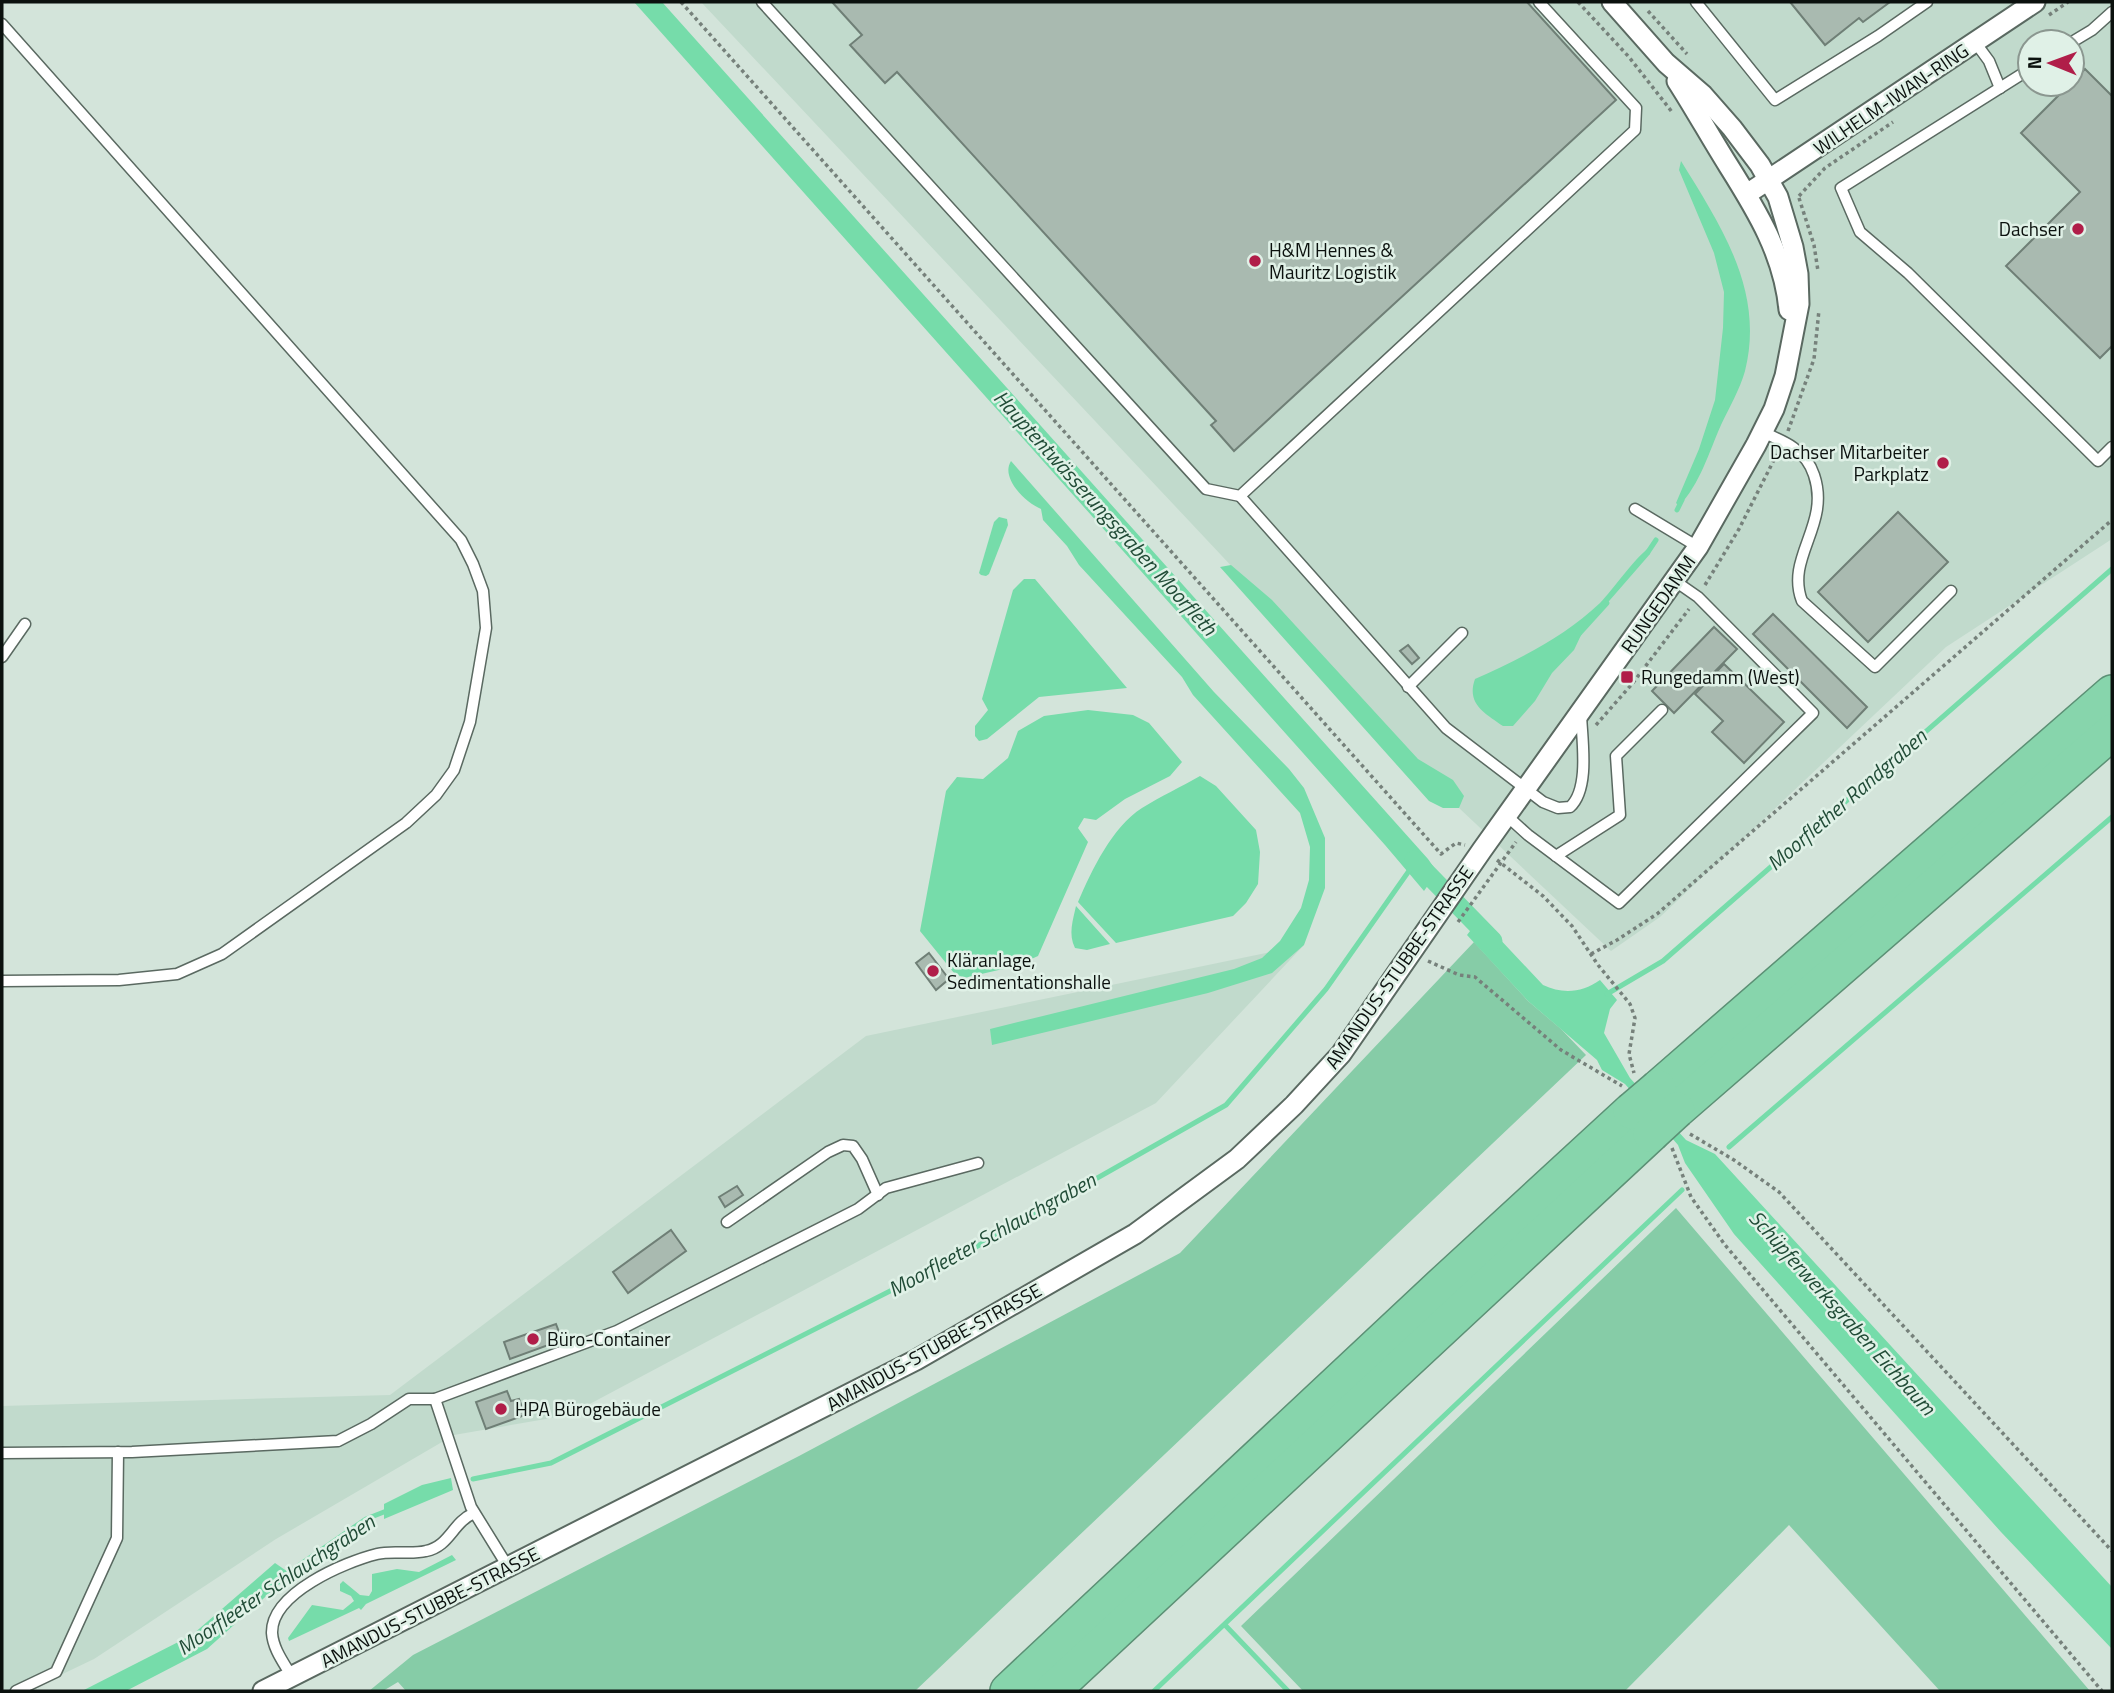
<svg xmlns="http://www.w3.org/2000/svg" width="2114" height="1693" viewBox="0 0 2114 1693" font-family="'Titillium Web',sans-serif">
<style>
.built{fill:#c1dacc;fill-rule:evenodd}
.green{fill:#86cca7}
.water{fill:#76dcaa}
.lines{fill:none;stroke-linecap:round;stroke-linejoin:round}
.stream{stroke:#76dcaa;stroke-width:5}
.canal{stroke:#76dcaa;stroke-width:19}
.building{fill:#a9bab0;stroke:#6f7f76;stroke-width:2}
.service-casing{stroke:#5a6961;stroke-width:13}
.minor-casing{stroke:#5a6961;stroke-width:23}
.motorway-casing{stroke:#5c9075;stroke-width:38}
.path{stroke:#76817b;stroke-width:3.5;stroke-dasharray:3.5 3.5;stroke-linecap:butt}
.service{stroke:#fff;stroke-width:10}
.minor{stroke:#fff;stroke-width:19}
.motorway{stroke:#87d5ac;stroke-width:35}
.motorway-bridge-casing{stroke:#5c9075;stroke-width:38;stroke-linecap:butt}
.motorway-bridge{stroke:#87d5ac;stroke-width:35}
.poi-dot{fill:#b01e49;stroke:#e0f1e7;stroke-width:2.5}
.labels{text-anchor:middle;stroke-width:5;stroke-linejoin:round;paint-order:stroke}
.street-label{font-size:19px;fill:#0b110e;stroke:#e0f1e7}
.poi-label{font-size:19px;fill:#0b110e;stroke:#e0f1e7;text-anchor:start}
.water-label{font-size:21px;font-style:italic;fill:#214c37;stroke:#e0f1e7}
</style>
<rect width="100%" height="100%" fill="#d3e4da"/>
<!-- built -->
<g class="built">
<path d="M701,2H2112V539L1946,647L1660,917L1611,951L1459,808ZM2030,42H2072V84H2030Z"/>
<path d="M1304,945L1156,1103L569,1415L454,1435L276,1539L94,1659L27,1691H2V1406L390,1395L866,1036Z"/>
</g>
<!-- green -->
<g class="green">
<path d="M1474,942L1528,1001L1561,1029L1586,1055L915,1691H406L398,1682L383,1691H369L413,1655L799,1456L1180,1253Z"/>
<path d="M1676,1208L2090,1691H1940L1789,1525L1625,1691H1303L1241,1626Z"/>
</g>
<!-- water -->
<g class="water">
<path d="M634,2H662L1428,859L1437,872L1424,891L1385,845Z"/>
<path d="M1681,161C1721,226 1765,291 1745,371C1740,389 1729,408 1721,425C1709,452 1700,484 1679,506L1676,503L1699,449L1715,400L1723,328L1724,292L1714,253L1679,170Z"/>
<path d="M1011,461L1214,692L1289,769L1304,788L1325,838V888L1304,945L1272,973L1208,993L992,1045L990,1029L1234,969L1262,958L1280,941L1301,908L1309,880L1310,847L1300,813L1193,695L1182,677L1079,565L1067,546L1043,520L1041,509C1026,503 1000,478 1011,461Z"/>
<path d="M999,517L1007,519L1008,525L989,574L986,576L981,575L979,573L994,522Z"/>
<path d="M1651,547L1650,554L1583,631L1574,650L1552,673L1535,701L1513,726H1503C1485,713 1466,704 1475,679C1520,659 1564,637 1600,603C1612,591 1640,551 1651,547Z"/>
<path d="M1231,565L1272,600L1418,759L1453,780L1464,796L1459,808H1443L1429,801L1220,567Z"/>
<path d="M1024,579H1035L1127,688L1039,697L987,739L979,741L975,736V726L988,710L982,699L1013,590Z"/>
<path d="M1088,710L1133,715L1149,723L1182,762L1170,776L1125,799L1096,820L1084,818L1078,828L1088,842L1038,956L1016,966L964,978L954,973L920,931L946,791L957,777L983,779L1008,758L1018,731L1044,716Z"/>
<path d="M1200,776L1216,786L1256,830L1260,852L1258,884L1246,903L1233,916L1116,943L1078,902C1092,870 1112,827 1142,808C1161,796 1181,787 1200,776Z"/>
<path d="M1076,906L1110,944L1087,950L1075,948C1068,934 1073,920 1076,906Z"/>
<path d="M1480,918L1543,985C1562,994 1582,993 1600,980L1617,1000L1610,1009L1604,1033L1630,1078L1686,1140L1715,1154L2112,1587V1649L2001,1532L1734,1234L1685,1163L1678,1145L1625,1084L1602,1070L1597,1060L1528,1001L1467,935Z"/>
<path d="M451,1478L453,1490L384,1519V1504L422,1485Z"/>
<path d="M452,1555L456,1560L366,1604L361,1610L359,1608L289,1641L288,1638L312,1605L343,1610L354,1601L351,1596L340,1591V1584L343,1581L360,1595L369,1596L372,1591V1574L397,1569L419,1572Z"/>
<path d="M275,1563L291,1574L207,1649L126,1691H82L192,1635Z"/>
</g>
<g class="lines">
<!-- stream -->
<g class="stream">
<path d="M1677,510L1682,500"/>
<path d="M1648,552L1656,540"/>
<path d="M1578,635L1607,603"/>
<path d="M1607,994L1663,961L2112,569"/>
<path d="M1729,1147L2112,817"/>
<path d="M473,1479L551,1463L967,1252L1226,1105L1326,989L1411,868"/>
<path d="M285,1575L366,1519L389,1510"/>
<path d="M1225,1625L1288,1691"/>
<path d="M1154,1691L1682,1190"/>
</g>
<!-- canal -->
<path class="canal" d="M1414,860L1493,941"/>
</g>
<!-- building -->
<g class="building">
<path d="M832,2H1527L1616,100L1234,451L1211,425L1216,421L897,72L885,83L850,45L862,35Z"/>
<path d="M1790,2H1890L1863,22L1859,18L1825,45Z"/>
<path d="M2085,69L2112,96V346L2100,358L2006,266L2080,192L2021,133Z"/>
<path d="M1898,512L1948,562L1868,642L1818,592Z"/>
<path d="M1773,614L1867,707L1847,728L1753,634Z"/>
<path d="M1714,627L1737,649L1674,713L1652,691Z"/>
<path d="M1408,645L1419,658L1412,664L1400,651Z"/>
<path d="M1724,664L1784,722L1744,763L1712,732L1723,721L1695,694Z"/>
<path d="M929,953L949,979L936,990L916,963Z"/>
<path d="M737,1186L743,1195L725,1207L719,1197Z"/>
<path d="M671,1230L686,1251L628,1293L613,1272Z"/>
<path d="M556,1324L559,1332L551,1335L554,1343L510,1359L504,1342Z"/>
<path d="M507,1391L511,1401L519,1399L525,1415L486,1429L476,1402Z"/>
</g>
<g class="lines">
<!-- service casing -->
<g class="service-casing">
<g id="service">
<path d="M762,2L1206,489L1240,496L1635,130L1636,108L1539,2"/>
<path d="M1696,2L1775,100L1878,36L1927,2"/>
<path d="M2,24L461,540L473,564L483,591L486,628L470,722L454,770L436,795L406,823L222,954L177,974L119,980L2,981"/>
<path d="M1975,42L1989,61L2000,88"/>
<path d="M2072,42L2092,30L2112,12"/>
<path d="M2030,69L1841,188L1860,232L1908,273L2098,461L2112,447"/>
<path d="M1762,432C1784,441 1806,450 1814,475C1831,525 1785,557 1802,601L1875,667L1951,591"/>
<path d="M1240,496L1446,728L1543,802L1558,808L1570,807C1590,789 1582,740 1581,715"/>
<path d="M1635,509L1698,547"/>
<path d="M2,657L25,624"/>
<path d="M1408,687L1462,633"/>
<path d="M1507,816L1528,835L1619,903L1813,713L1698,597L1675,581"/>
<path d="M1556,856L1620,815L1616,756L1662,710"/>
<path d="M727,1222L828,1152L843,1145L853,1146L862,1159L878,1195"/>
<path d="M435,1399L471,1507L508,1567"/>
<path d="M2,1453L132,1452L338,1441L371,1424L409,1399H435L617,1331L858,1209L886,1188L978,1163"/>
<path d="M292,1677C284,1663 273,1649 272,1633C271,1593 345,1562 377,1554C393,1550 410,1555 426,1551C450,1546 452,1523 474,1513"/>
<path d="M16,1691L56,1672L117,1538L118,1452"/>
</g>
</g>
<!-- minor casing -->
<g class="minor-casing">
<g id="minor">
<path d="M1677,81C1695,109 1711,138 1728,165C1757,211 1784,255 1789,310"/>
<path d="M1747,194L2035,2"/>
<path d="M263,1691L916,1360L1135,1234L1237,1159L1294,1105L1341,1054L1482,850L1698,547L1756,445L1774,409L1785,376L1799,304L1798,274L1793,247L1778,197L1760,165L1732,128L1703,95L1666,63L1612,2"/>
</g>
</g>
<!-- motorway casing -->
<g class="motorway-casing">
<g id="motorway">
<path d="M1658,1088L2112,693"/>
<path d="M1677,1110L2112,732"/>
<path d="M1008,1691L1446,1281L1631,1111"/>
<path d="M1052,1691L1651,1134"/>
</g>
</g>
<!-- path -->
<g class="path">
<path d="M681,2L1441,854L1456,843L1465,845"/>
<path d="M1578,2L1629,57L1672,112"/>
<path d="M1648,11L1687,54"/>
<path d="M2049,15L2068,2"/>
<path d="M1799,196L1825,168L1893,122"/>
<path d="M1799,198L1814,245L1818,271"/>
<path d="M1788,431L1814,359L1819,310"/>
<path d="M1705,585L1739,529L1777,454"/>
<path d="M1596,725L1632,684L1689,609"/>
<path d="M1497,860L1543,896L1572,926L1598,965L1630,1004L1635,1018L1629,1054L1634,1073"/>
<path d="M1458,922L1516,842"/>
<path d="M1591,954L1617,940L1657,914L2112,520"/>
<path d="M1428,961L1459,975L1475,977L1561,1050L1622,1086"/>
<path d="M1690,1134L1734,1160L1779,1192L2112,1551"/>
<path d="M1672,1148L1691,1197L1725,1245L2102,1691"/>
</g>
<!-- service -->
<use href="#service" class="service"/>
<!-- minor -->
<use href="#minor" class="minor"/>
<!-- motorway -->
<use href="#motorway" class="motorway"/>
<!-- motorway-bridge casing -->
<g class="motorway-bridge-casing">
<g id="motorway-bridge">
<path d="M1631,1111L1658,1088"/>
<path d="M1651,1134L1677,1110"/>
</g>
</g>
<!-- motorway-bridge -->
<use href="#motorway-bridge" class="motorway-bridge"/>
</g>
<!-- markers -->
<g class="poi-dot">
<circle cx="2078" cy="229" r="7"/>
<circle cx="1255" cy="261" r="7"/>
<circle cx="1943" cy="463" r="7"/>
<rect x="1620" y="670" width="14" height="14" rx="3.5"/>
<circle cx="933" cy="971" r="7"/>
<circle cx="533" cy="1339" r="7"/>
<circle cx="501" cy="1409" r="7"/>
</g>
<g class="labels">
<!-- street labels -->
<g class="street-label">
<text transform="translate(1891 99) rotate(-34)" y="7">WILHELM-IWAN-RING</text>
<text transform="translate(1658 604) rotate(-55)" y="7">RUNGEDAMM</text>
<text transform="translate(1399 967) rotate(-55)" y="7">AMANDUS-STUBBE-STRASSE</text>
<text transform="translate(934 1347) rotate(-29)" y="7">AMANDUS-STUBBE-STRASSE</text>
<text transform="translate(430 1607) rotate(-27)" y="7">AMANDUS-STUBBE-STRASSE</text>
</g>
<!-- poi labels -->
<g class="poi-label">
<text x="2064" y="236" text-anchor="end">Dachser</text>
<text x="1269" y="257">H&amp;M Hennes &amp;<tspan x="1269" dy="22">Mauritz Logistik</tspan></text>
<text x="1929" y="459" text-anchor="end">Dachser Mitarbeiter<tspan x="1929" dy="22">Parkplatz</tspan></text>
<text x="1641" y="684">Rungedamm (West)</text>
<text x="947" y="967">Kläranlage,<tspan x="947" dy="22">Sedimentationshalle</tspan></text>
<text x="547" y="1346">Büro-Container</text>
<text x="515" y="1416">HPA Bürogebäude</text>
</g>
<!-- water labels -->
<g class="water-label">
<text transform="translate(1105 513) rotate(48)" y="7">Hauptentwässerungsgraben Moorfleth</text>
<text transform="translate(1847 800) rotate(-41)" y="7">Moorflether Randgraben</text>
<text transform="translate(992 1235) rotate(-29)" y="7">Moorfleeter Schlauchgraben</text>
<text transform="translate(1842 1313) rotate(48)" y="7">Schüpferwerksgraben Eichbaum</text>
<text transform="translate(276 1585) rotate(-34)" y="7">Moorfleeter Schlauchgraben</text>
</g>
</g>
<!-- border -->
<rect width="2114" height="1693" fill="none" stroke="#0b110e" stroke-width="7"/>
<!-- north arrow -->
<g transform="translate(2051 63) rotate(271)"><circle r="33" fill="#e0f1e7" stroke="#8b9790" stroke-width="2"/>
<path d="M0-5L12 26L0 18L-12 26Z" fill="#b01e49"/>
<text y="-10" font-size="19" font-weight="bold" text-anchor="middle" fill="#0b110e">N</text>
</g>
</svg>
